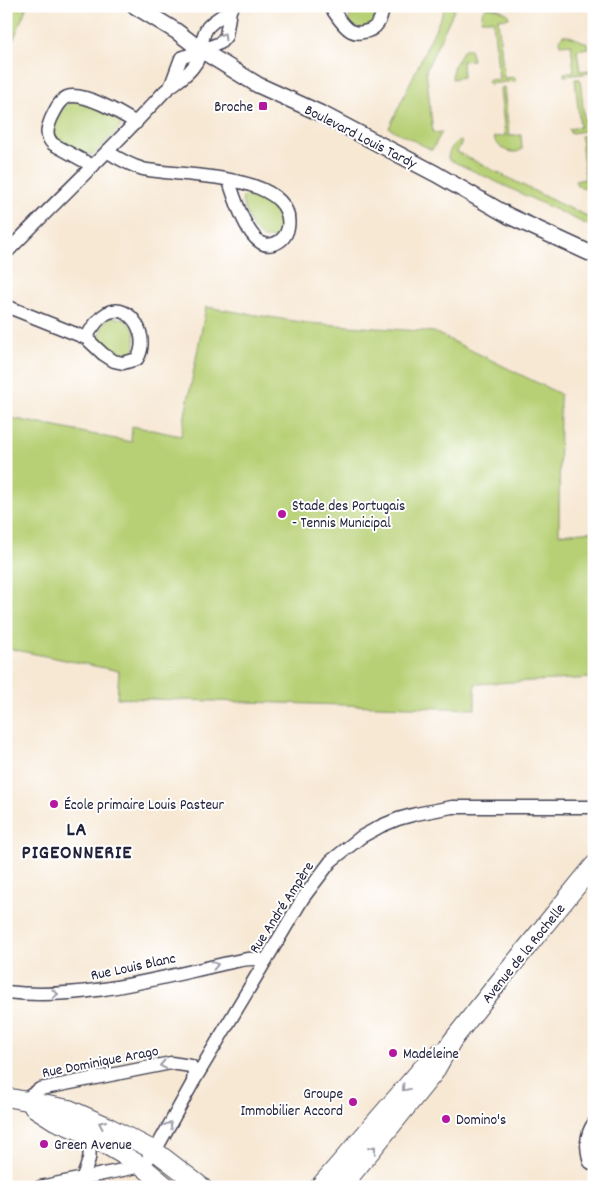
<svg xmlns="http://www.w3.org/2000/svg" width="600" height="1193" viewBox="0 0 600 1193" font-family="Dekko,sans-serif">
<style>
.green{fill:#b7d075;stroke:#6c7958}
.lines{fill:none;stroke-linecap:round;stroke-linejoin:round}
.minor-casing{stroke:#424052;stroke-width:15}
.tertiary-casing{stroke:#424052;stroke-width:18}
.secondary-casing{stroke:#424052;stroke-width:20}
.minor{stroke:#fff;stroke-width:12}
.tertiary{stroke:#fff;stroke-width:15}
.secondary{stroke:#fff;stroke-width:18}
.oneway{stroke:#9c9ca7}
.poi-dot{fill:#b5179e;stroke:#fff;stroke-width:2}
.labels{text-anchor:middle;stroke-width:4;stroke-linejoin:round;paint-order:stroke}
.poi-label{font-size:15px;fill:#22223b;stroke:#fff;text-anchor:start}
.street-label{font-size:15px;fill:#22223b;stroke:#fff}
.district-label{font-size:20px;font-weight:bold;letter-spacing:1px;fill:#22223b;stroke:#fff}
</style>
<rect width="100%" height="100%" fill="#fff"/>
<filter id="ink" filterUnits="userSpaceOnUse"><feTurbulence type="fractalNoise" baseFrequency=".02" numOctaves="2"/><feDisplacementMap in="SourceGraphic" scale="10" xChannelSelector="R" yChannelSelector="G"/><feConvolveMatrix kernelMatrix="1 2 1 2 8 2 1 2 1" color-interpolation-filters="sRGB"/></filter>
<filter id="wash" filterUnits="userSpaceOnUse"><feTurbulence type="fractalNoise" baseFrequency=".0096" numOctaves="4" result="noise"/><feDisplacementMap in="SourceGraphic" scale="20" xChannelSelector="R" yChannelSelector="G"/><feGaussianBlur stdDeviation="1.12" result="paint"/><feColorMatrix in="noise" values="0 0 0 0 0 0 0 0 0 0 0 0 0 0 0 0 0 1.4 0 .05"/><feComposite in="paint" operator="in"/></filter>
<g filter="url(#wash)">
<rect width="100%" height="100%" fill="#f7e8d4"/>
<!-- green -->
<g class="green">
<path d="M6,6H27L6,58Z"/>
<path d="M350,6H380L371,26L359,29L349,24Z"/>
<path d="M446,6H456L426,70L433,133L442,132L432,150L389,128Z"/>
<path d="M487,7L499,9L508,14L509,18L498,19L504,78L515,77V81L489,84L488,80L499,79L493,20H481L483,10Z"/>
<path d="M563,35H567L587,43L588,48L577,50L580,71L590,70L591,73L564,76V73L574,71L571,44L561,45L560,39Z"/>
<path d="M464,49H470L473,60L462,61L463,77L452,79L453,68Z"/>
<path d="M575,79H580L585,127H594V130L570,133L569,129L580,127Z"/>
<path d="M504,87L509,136L521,135L522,149C514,157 496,148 494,137L505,136L500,88Z"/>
<path d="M73,100L86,102L121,121L120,128L94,154C87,156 82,153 75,151C70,149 60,147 56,143C43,131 61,106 73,100Z"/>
<path d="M586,135L591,184H594V193L577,185L575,181L585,179L581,136Z"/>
<path d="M459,141L462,142L457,152L558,203L594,219V228L448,159C448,152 453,144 459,141Z"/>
<path d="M252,192C258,194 266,196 271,199C280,207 291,231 275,238C272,239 267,238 263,238L253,229L242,202L243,197L247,193Z"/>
<path d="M206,307L307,323L434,332L560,394L559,534L594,531V678L475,684V709L117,698L119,671L6,648V417L131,442L132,426L181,436Z"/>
<path d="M111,317L124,319L135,330V350L131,354L120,357C116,355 110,352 106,349C95,339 100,323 111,317Z"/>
</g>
</g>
<g filter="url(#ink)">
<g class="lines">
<!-- minor casing -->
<g class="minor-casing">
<g id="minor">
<path d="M330,6C336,14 342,26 351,31C355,33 360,33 363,32C378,30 381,19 384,6"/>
<path d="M171,85L181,58L220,43L226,36L230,10"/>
<path d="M108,152C119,159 130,165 143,169C176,177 297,171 288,228C286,236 281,242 273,244C250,252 234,196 229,181"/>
<path d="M93,166L53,144C45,136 47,129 51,119C55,111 59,101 67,97C83,91 122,114 136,123"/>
<path d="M6,253C58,199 113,148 164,92C173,83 185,78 193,67C203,56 200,38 207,28C214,19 226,15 233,6"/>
<path d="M6,306L86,338L103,354L114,361L123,363L137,359C151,338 131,301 107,313C98,318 91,329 86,338"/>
<path d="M6,992C85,1001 161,977 237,961C246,959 256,957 264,961"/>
<path d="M23,1101L40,1089L171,1063L191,1066L194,1071L193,1082"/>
<path d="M594,1123C585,1135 586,1148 590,1162L594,1165"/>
<path d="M82,1179C90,1159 92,1155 87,1134"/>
<path d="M40,1187L142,1166L155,1151L192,1084L303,898L331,861L361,837L381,826L398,819L416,814L452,807H594"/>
</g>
</g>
<!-- tertiary casing -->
<g class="tertiary-casing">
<path id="tertiary" d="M135,6L176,31L201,50L258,85L322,114L436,174L509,216L594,255"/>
</g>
<!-- secondary casing -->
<g class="secondary-casing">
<g id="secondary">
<path d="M6,1097L69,1109L107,1126L155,1151L202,1187"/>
<path d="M33,1107L55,1121L87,1134L142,1166L167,1187"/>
<path d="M319,1187L423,1067L439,1053"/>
<path d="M342,1187L434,1073L452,1041L493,989L594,865"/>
</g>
</g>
<!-- minor -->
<use href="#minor" class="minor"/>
<!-- tertiary -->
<use href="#tertiary" class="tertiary"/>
<!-- secondary -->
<use href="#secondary" class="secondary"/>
</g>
<!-- one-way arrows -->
<defs><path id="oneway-chevron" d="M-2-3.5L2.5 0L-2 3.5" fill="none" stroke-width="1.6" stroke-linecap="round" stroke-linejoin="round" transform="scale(1.25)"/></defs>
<g class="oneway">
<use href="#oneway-chevron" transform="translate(223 36) rotate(-59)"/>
<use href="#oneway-chevron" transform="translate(215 965) rotate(-12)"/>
<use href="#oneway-chevron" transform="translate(55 994) rotate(-1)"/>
<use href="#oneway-chevron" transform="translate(163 1065) rotate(169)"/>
<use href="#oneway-chevron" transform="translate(405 1088) rotate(131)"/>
<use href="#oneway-chevron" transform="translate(102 1124) rotate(-156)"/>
<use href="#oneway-chevron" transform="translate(169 1125) rotate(-61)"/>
<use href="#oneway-chevron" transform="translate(373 1149) rotate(-51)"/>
</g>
</g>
<!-- markers -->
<g class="poi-dot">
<rect x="258" y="101" width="10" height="10" rx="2.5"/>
<circle cx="282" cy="514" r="5"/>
<circle cx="54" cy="804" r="5"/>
<circle cx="393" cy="1053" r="5"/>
<circle cx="353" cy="1102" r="5"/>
<circle cx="446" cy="1119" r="5"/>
<circle cx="44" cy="1144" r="5"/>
</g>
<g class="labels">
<!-- poi labels -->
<g class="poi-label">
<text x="253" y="111" text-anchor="end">Broche</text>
<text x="292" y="510">Stade des Portugais<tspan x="292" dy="17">- Tennis Municipal</tspan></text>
<text x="64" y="809">École primaire Louis Pasteur</text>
<text x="403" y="1058">Madeleine</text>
<text x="343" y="1098" text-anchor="end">Groupe<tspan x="343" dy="17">Immobilier Accord</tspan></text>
<text x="456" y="1124">Domino's</text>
<text x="54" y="1149">Green Avenue</text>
</g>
<!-- street labels -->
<g class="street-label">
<text transform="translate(361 136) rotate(27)" y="5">Boulevard Louis Tardy</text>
<text transform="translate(281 907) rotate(-57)" y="5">Rue André Ampère</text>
<text transform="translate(523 953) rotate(-51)" y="5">Avenue de la Rochelle</text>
<text transform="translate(133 966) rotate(-12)" y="5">Rue Louis Blanc</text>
<text transform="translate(100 1061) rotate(-11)" y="5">Rue Dominique Arago</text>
</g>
<!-- district labels -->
<g class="district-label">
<text x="77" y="835">LA<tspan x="77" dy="23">PIGEONNERIE</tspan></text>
</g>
</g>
<!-- margin -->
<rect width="600" height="1193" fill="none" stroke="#fff" stroke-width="25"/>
</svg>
